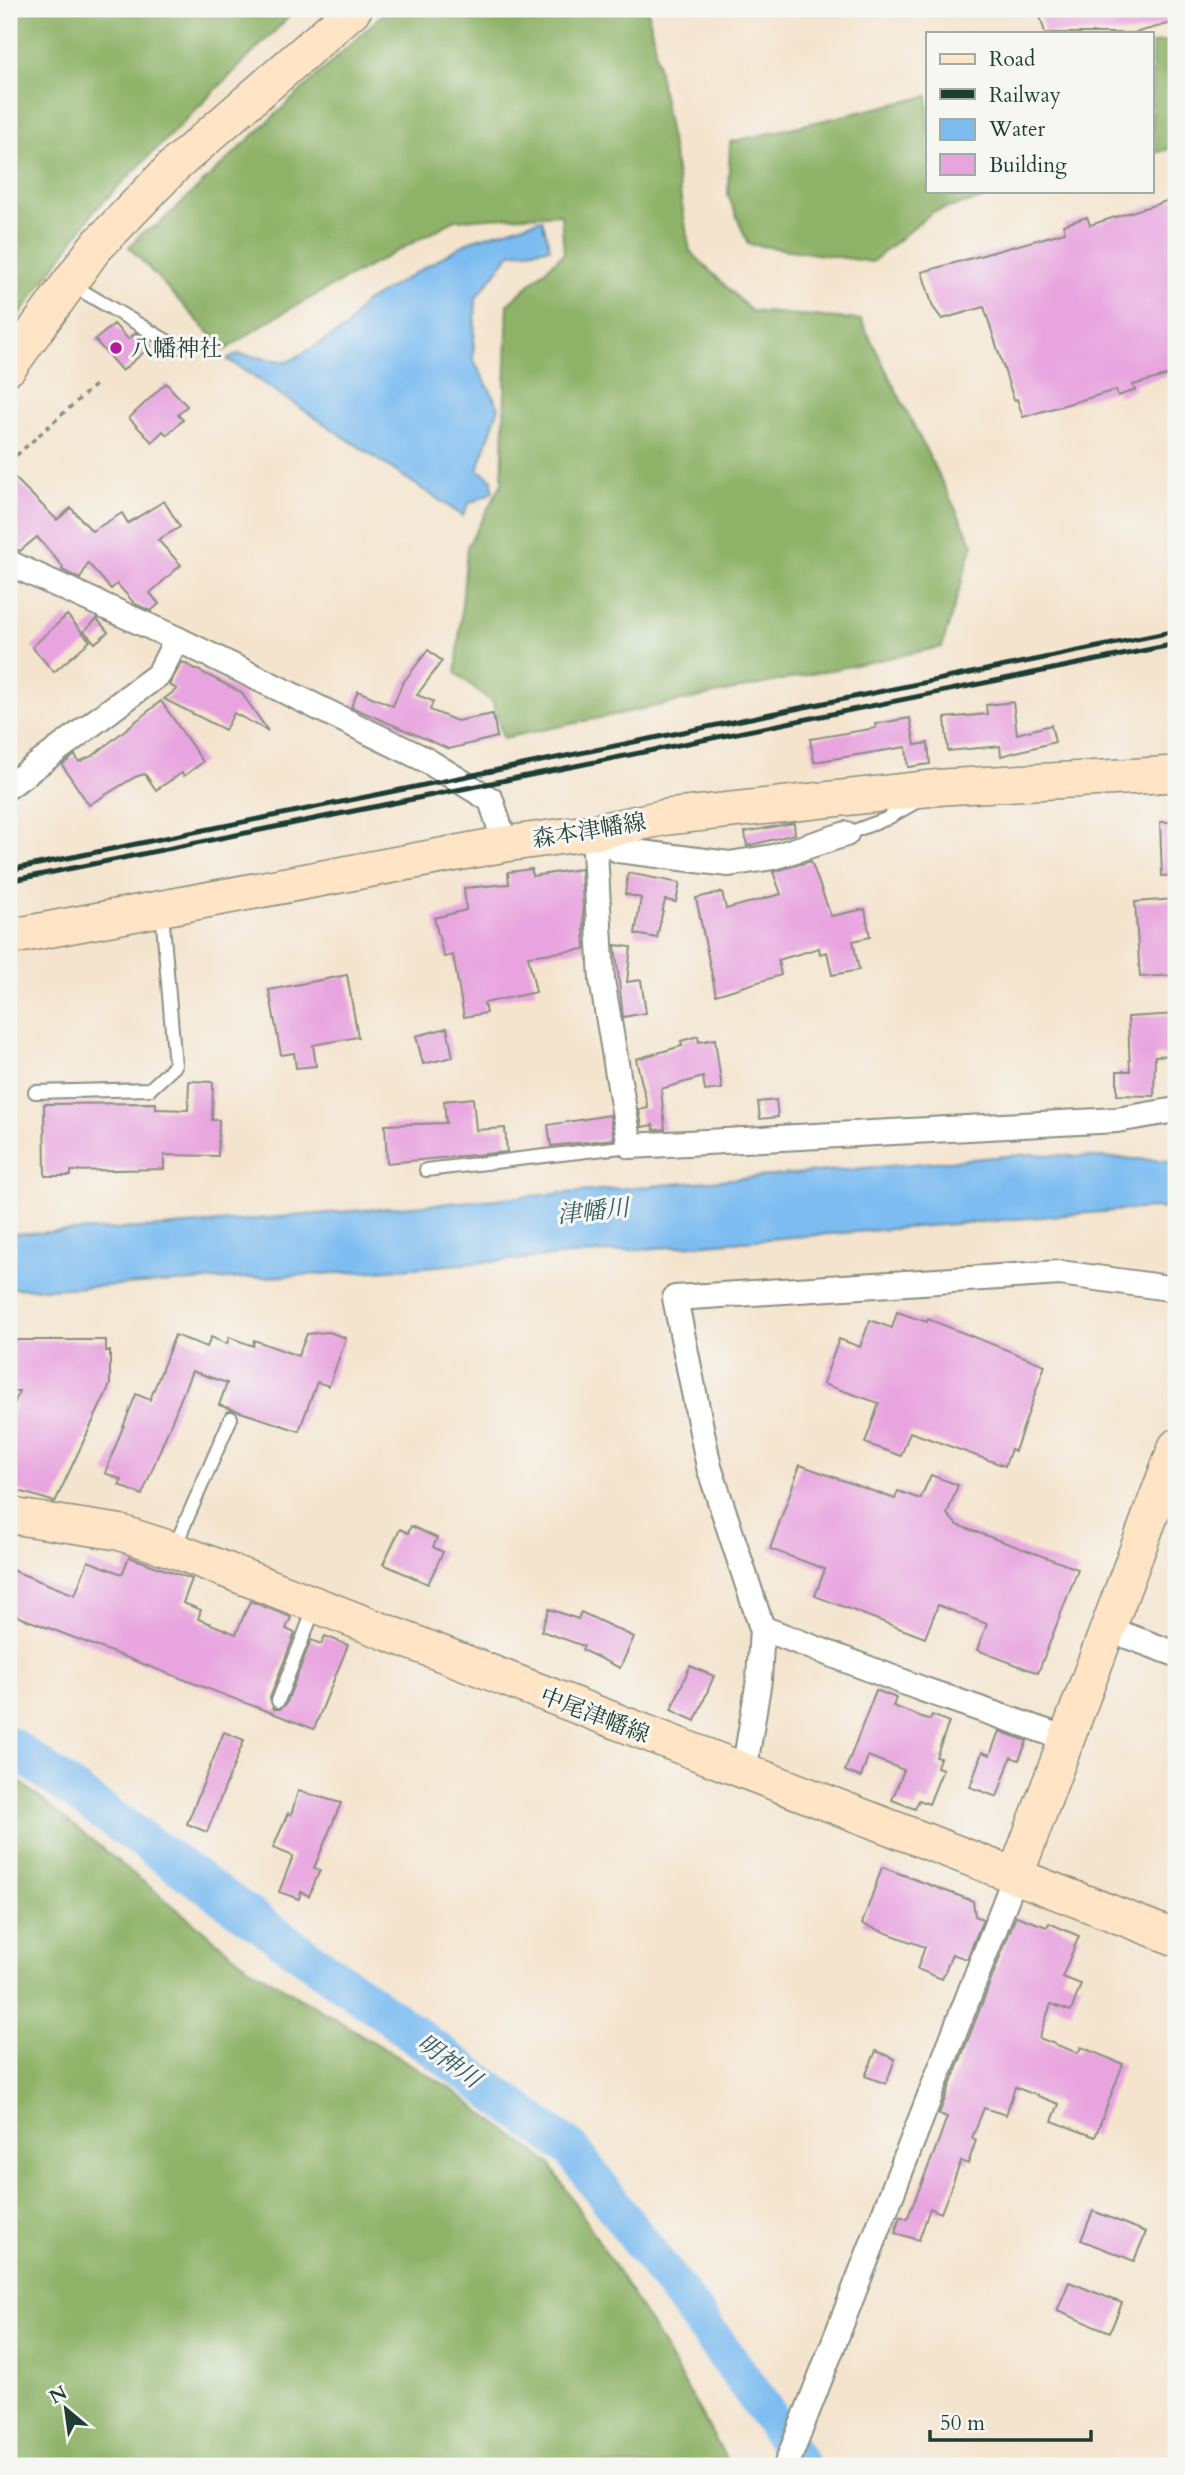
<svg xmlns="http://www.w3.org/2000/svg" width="1185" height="2475" viewBox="0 0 1185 2475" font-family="Cardo,'Noto Serif JP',serif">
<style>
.forest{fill:#8eb267;stroke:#56784e;stroke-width:2}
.water{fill:#7cbcf1;stroke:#4e7c92;stroke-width:2}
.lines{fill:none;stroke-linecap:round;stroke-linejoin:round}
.river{stroke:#7cbcf1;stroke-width:38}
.building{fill:#e8a4df}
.lane-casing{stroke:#8a9081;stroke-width:16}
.street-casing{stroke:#8a9081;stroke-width:28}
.secondary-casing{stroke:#8a9081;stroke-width:38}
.path{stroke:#8a9081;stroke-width:3.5;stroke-dasharray:5 5;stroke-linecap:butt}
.lane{stroke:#fff;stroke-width:12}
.street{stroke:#fff;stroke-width:24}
.secondary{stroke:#ffe4c6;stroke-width:35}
.rail{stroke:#1f3d34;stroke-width:5}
.poi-dot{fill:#b5179e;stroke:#f6f6f2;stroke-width:2.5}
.labels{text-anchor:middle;stroke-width:6;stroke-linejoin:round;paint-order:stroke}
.poi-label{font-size:23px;fill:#1f3d34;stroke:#f6f6f2;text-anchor:start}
.street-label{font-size:23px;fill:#1f3d34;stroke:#f6f6f2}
.water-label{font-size:24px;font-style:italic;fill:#365d63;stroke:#f6f6f2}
</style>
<rect width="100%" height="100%" fill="#f6f6f2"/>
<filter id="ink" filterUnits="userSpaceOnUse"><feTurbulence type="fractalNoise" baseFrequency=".0143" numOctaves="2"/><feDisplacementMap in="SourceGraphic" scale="14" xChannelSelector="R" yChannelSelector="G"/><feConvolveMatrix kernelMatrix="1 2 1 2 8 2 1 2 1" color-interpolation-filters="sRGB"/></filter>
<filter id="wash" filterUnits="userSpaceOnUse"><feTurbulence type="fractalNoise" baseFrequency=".00686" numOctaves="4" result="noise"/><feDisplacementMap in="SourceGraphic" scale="28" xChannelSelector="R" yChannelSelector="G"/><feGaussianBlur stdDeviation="1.57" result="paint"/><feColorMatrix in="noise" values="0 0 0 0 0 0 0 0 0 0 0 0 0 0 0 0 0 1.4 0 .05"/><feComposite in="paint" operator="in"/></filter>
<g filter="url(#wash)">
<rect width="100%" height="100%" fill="#f4e4ce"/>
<!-- forest -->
<g class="forest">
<path d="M9,9H297L95,210L9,330Z"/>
<path d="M388,9H648L690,251L751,311L861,320L973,544L942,647L503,738L493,703L456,673L467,547L502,483L508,304L564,253L561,214L455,220L275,317L225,350L129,247L142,233L158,225Z"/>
<path d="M1176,39V147L1152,154V44Z"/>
<path d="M928,96V191H1013L932,212L872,262L748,244L728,195L730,142Z"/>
<path d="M9,1773L246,1965L450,2088L550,2164L658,2336L730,2466H9Z"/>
</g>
<!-- water -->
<g class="water">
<path d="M542,219L550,248L511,253L476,298L473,359L499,407L478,469L492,480L493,492L468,504L463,516L227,359L238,354L288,362L346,328L364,303L470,241Z"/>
<path d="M1031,1154L1176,1161V1209L1150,1208L375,1271L50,1289L9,1288V1234L162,1227Z"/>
</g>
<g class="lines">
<!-- river -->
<path class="river" d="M9,1745L369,2001L572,2150L730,2361L782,2434L800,2466"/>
</g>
<g id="blocks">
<!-- building -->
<g class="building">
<path d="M1038,9H1176V22L1134,33H1045Z"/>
<path d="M1176,198V373L1133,385L1135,390L1118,396L1116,390L1023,417L1017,399L1014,400L984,307L942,319L933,307L922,272L1065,232L1063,225L1087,217L1090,225Z"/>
<path d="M114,324L128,339L136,333L151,346L122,371L95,340Z"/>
<path d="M166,383L187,406L178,415L183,420L167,435L163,431L152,442L129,418Z"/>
<path d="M9,472L57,520L71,508L92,531L122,513L128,523L164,501L180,527L158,540L181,565L150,593L159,604L151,611L135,604L117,584L111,589L88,563L80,579L62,570L63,567L37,537L20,551L13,548L9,543Z"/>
<path d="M67,615L90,641L54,672L32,647Z"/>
<path d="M97,619L108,632L95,643L84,631Z"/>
<path d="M428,650L442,661L417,695L433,701L430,710L457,721L493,714L497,737L449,749L351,707L358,691L393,706L402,684Z"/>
<path d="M182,662L241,692L268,731L234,713L225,730L164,699L177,689L169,685Z"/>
<path d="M161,701L203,762L184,776L182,773L156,790L145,774L135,777L89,805L62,765L75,755L79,762L94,755Z"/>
<path d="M1013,702L1017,734L1051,725L1055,742L1001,756L1000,746L948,751L945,718L987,714L986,705Z"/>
<path d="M910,718L915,745L928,743L930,764L908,767L906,747L814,762L810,739L876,728L875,724Z"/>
<path d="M1160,822H1176V875L1162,876Z"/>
<path d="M794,823L795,834L747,846L745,832Z"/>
<path d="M811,861L831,916L865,909L870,937L853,941L859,970L832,975L827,952L820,954L819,948L778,960L781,975L716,995L696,898L722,892L726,909L781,894L773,872Z"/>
<path d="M532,869V876L581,869L585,949L528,956L536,992L484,1003L486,1013L464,1017L453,955L444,957L434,918L466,910L464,888L509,884L508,872Z"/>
<path d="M628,873L680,883L676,902L665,900L657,938L635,934L641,898L625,894Z"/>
<path d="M1176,899V975L1140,977L1135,902Z"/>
<path d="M615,945L631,947L627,982L641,980L646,1013L623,1017Z"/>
<path d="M347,975L358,1037L313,1045L316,1066L296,1068L294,1053L281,1055L269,990Z"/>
<path d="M1176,1014V1055L1155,1056L1154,1096L1117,1095V1071H1130L1128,1017Z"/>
<path d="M447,1028L453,1057L423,1064L416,1036Z"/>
<path d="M698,1036L699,1042L715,1039L722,1089L705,1091L703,1077L661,1089L665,1129L654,1130L653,1125L642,1127L639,1110L648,1108L636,1059L682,1046L681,1041Z"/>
<path d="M189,1081L213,1082L212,1120H219L218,1156L164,1155V1169L71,1171V1176H45L44,1104L156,1103V1109L188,1110Z"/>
<path d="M473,1098L476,1130L505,1128L507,1152L387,1163L385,1125L446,1123L444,1101Z"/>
<path d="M776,1100L778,1117L760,1119L758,1102Z"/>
<path d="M610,1115L614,1139L551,1146L548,1125Z"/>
<path d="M897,1312L927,1322L928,1319L1045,1365L1015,1451L1011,1449L1005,1466L910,1432L901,1456L865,1443L879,1403L823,1384L839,1339L860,1347L870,1320L892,1328Z"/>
<path d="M329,1332L346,1338L329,1386L317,1382L299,1431L219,1405L227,1383L192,1371L142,1495L119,1485L122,1480L105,1473L136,1394L150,1400L175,1335L207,1347L211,1337L227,1344L229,1337L253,1346L254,1340L298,1356L307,1334Z"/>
<path d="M9,1340H106V1351H110V1385L55,1502L9,1488V1419L19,1391H9Z"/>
<path d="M800,1465L895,1499L898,1491L920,1499L931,1475L958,1485L947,1514L957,1525L1078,1569L1038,1673L977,1650L987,1624L938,1605L925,1638L815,1596L825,1569L770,1549Z"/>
<path d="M411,1526L437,1538L433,1547L443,1552L428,1584L383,1564L400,1529L408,1533Z"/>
<path d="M129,1557L192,1579L183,1603L201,1610L198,1619L236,1634L250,1601L291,1617L286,1629L295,1633L270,1698L274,1709H280L286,1704L311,1640L321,1644L325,1636L348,1645L314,1729L9,1613V1569L75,1595L88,1561L122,1574Z"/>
<path d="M549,1609L578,1619L581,1612L634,1637L620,1668L582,1650L584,1646L541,1631Z"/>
<path d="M690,1666L714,1676L695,1721L671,1710Z"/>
<path d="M876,1690L896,1698L893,1706L930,1720L932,1715L949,1722L936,1757L940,1758L937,1767L943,1769L929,1804L919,1800L915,1809L892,1800L904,1770L868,1756L861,1777L845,1771Z"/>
<path d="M999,1731L1027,1741L1019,1760L1011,1757L997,1797L970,1787L982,1752L990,1755Z"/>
<path d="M224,1732L244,1740L207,1832L187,1824Z"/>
<path d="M298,1791L341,1803L314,1868L320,1870L309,1896L301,1892L299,1899L279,1892L293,1856L273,1848L288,1813L291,1815Z"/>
<path d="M882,1867L973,1901L975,1916L983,1919L967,1959L952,1954L942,1979L917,1969L925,1947L862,1924Z"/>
<path d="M1016,1916L1047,1927L1049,1923L1079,1936L1062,1977L1081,1984L1071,2011L1051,2004L1039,2038L1078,2053L1081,2047L1123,2064L1095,2137L1052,2121L1059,2104L1015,2087L1006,2115L984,2108L972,2138L976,2140L968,2164L961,2161L941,2213L930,2208L919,2240L895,2233L900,2216L907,2219L934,2153L947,2117L939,2114Z"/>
<path d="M876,2051L895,2059L886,2084L865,2076Z"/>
<path d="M1093,2211L1146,2232L1134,2261L1081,2240Z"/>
<path d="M1069,2282L1122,2303L1110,2332L1057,2311Z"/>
</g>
</g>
</g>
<g filter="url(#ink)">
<use href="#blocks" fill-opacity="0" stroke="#8a9081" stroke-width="2"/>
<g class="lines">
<!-- lane casing -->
<g class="lane-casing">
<g id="lane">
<path d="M72,285L177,347"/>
<path d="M846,834L886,819L916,802"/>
<path d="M35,1092L150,1089L175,1066L162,912"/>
<path d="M426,1170L630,1146"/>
<path d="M175,1546L231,1418"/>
<path d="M278,1701L315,1607"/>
</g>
</g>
<!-- street casing -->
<g class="street-casing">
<g id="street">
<path d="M9,563L177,639L426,760L491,800L505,844"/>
<path d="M9,786L159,674L177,639"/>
<path d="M594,832L602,980L630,1146L1117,1120L1176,1110"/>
<path d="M594,832L618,850L729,864L773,857L846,834"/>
<path d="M762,1628L922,1689L1067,1739"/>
<path d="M1108,1629L1176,1654"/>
<path d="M744,1772L759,1680L762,1628L709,1467L675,1298L1060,1273L1176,1289"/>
<path d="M786,2466L1016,1874"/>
</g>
</g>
<!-- secondary casing -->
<g class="secondary-casing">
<g id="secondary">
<path d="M9,367L94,249L174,166L354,9"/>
<path d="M9,937L505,844L594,832L667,817L943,787L1176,774"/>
<path d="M9,1513L18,1517L118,1532L174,1550L1176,1938"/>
<path d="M1016,1874L1176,1447"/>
</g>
</g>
<!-- path -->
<path class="path" d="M9,462L95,385"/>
<!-- lane -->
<use href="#lane" class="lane"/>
<!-- street -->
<use href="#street" class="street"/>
<!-- secondary -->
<use href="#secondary" class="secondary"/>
<!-- rail -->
<g class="rail">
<path d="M9,870L1176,631"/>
<path d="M9,881L1176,644"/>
</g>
</g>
</g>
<!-- markers -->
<circle class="poi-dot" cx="116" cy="348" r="7"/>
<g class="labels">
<!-- poi labels -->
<g class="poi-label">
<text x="130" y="356">八幡神社</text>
</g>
<!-- street labels -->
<g class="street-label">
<text transform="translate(589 830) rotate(-9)" y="8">森本津幡線</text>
<text transform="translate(595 1715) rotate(21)" y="8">中尾津幡線</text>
</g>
<!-- water labels -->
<g class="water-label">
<text transform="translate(593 1211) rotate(-6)" y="8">津幡川</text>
<text transform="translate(449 2061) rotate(36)" y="8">明神川</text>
</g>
</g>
<!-- margin -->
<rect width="1185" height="2475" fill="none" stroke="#f6f6f2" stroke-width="35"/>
<!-- legend -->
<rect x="926" y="32" width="228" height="161" fill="#f6f6f2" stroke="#a0aca6" stroke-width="2"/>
<rect x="940" y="54" width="35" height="10" fill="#ffe4c6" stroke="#a0aca6" stroke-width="2"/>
<text x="989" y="66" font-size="21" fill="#1f3d34">Road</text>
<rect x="940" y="89" width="35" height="10" fill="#1f3d34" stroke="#a0aca6" stroke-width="2"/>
<text x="989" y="102" font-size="21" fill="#1f3d34">Railway</text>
<rect x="940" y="119" width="35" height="21" fill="#7cbcf1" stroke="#a0aca6" stroke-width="2"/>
<text x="989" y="136" font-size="21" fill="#1f3d34">Water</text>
<rect x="940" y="154" width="35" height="21" fill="#e8a4df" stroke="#a0aca6" stroke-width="2"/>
<text x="989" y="172" font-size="21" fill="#1f3d34">Building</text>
<!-- north arrow -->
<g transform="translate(66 2409) rotate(331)" stroke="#f6f6f2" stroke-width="5" paint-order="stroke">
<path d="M0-5L12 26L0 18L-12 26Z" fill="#1f3d34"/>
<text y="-10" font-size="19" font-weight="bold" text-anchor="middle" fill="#1f3d34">N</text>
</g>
<!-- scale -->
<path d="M930 2430v10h161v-10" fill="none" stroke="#1f3d34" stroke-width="3.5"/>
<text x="940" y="2430" font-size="21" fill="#1f3d34" stroke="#f6f6f2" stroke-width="5" paint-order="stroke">50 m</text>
</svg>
